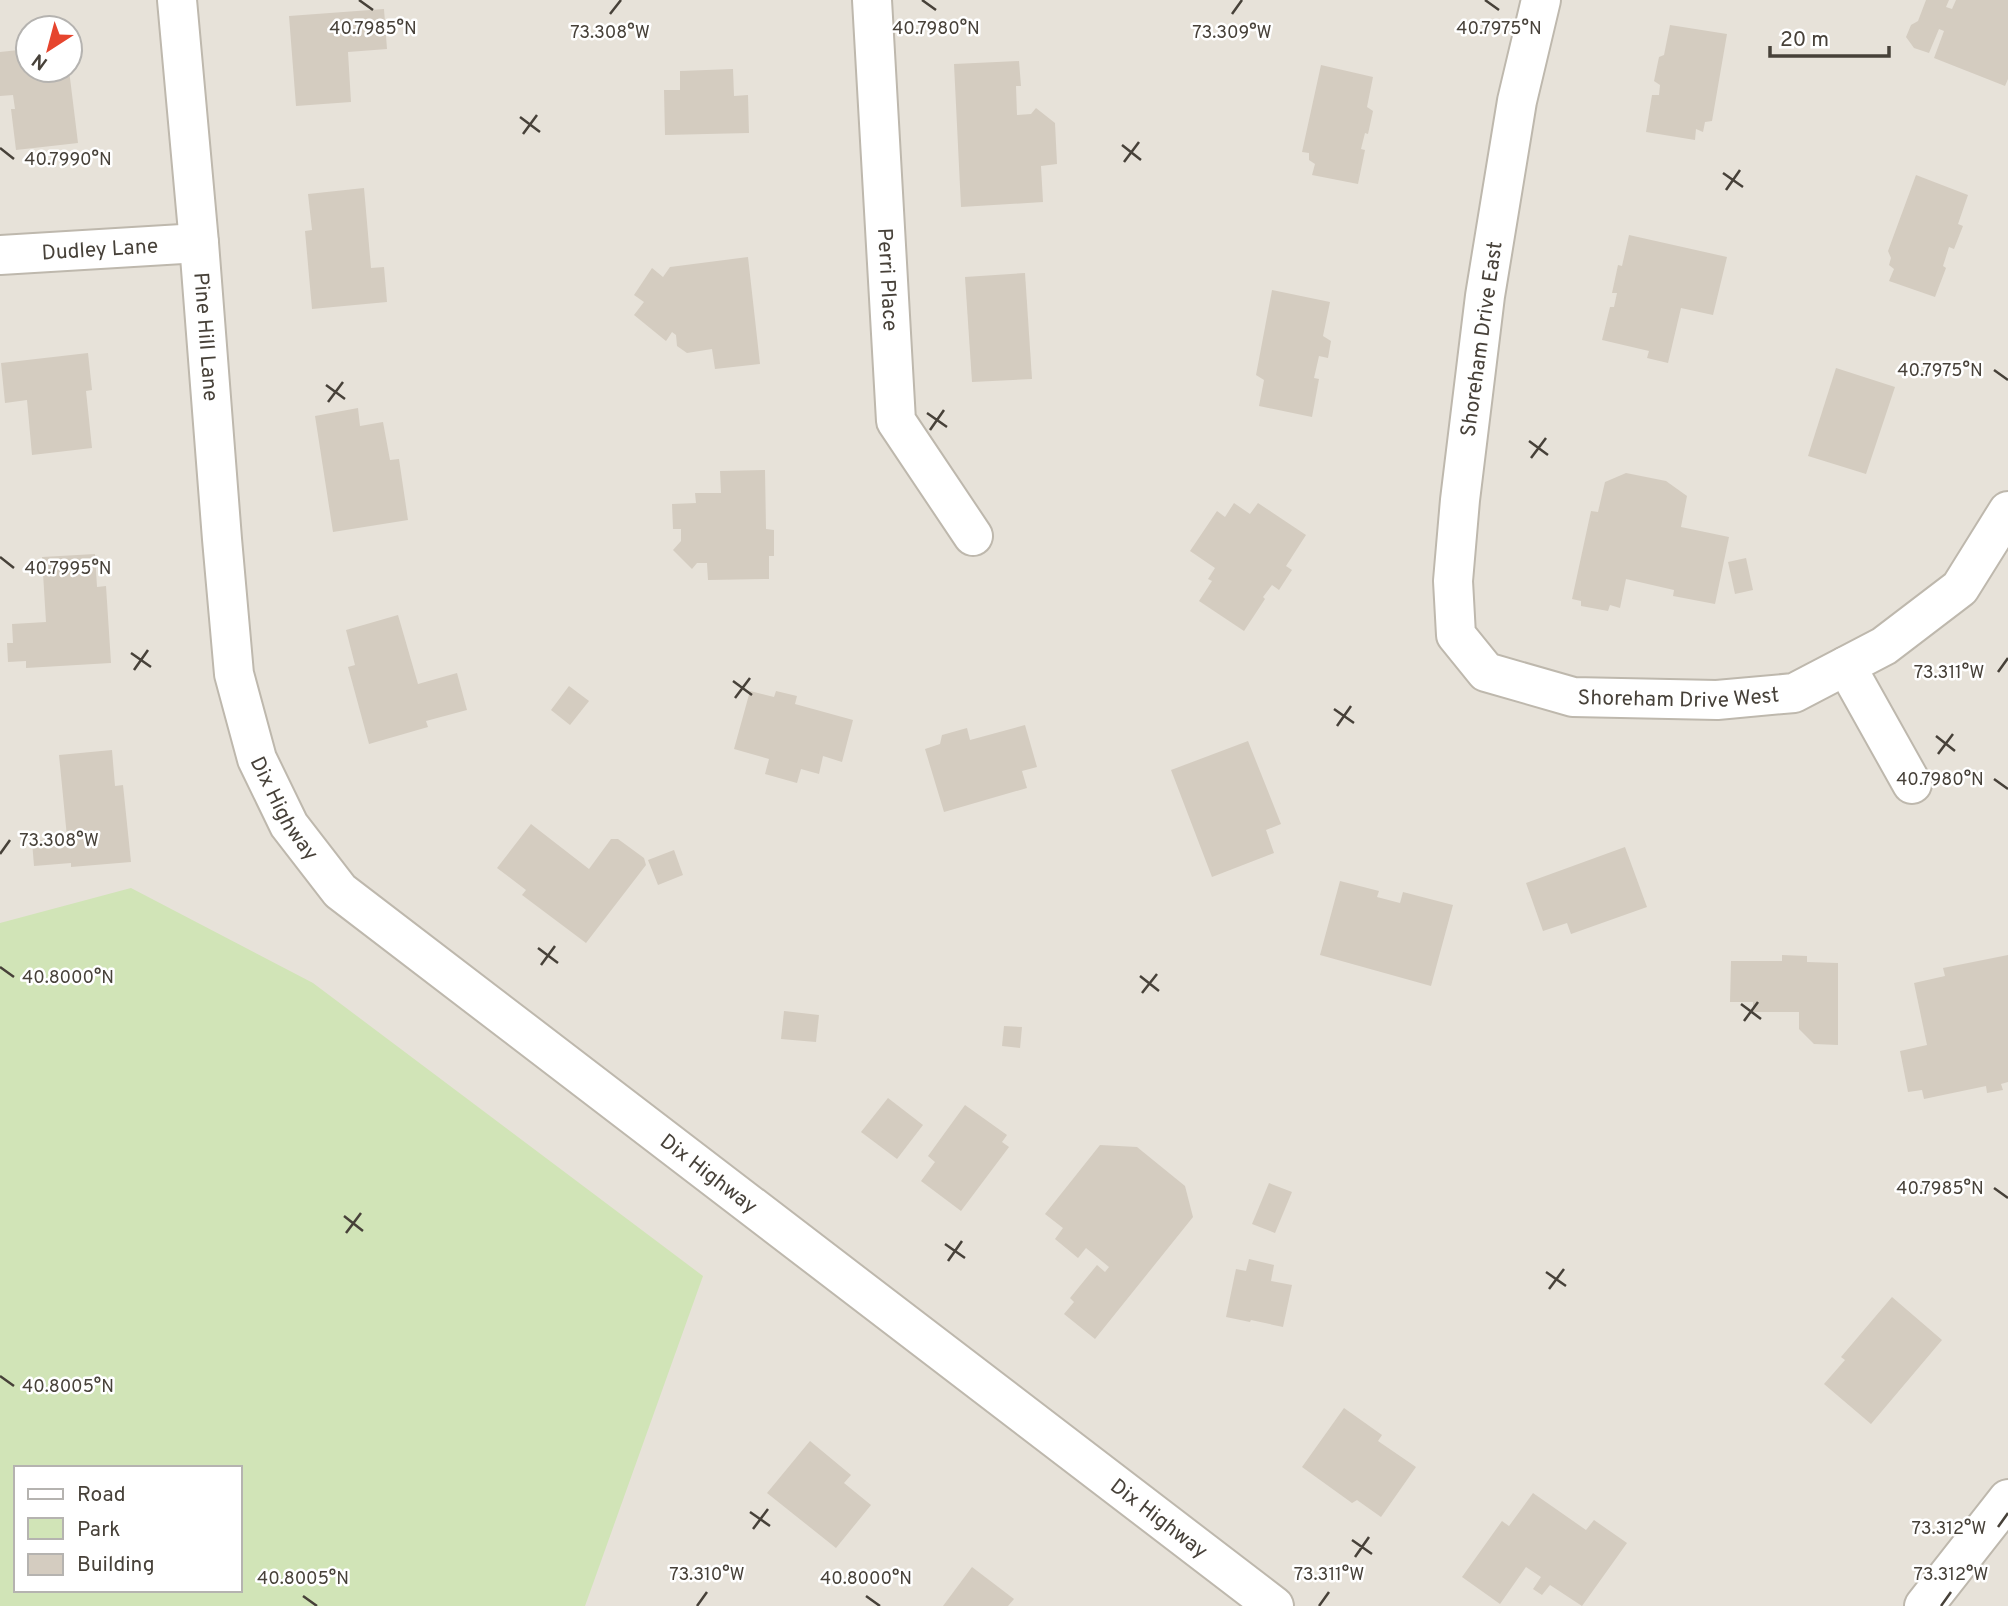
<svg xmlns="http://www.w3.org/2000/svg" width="2008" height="1606" viewBox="0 0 2008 1606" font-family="Overpass,sans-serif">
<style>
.residential{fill:#e7e2d9;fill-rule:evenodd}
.green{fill:#d1e4b7;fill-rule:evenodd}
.building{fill:#d4ccc0}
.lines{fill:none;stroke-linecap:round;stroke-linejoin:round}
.minor-casing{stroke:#beb8ad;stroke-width:42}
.minor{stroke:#fff;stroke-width:38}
.ticks{fill:none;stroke:#474139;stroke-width:2.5}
.labels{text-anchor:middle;stroke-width:5;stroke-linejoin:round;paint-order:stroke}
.street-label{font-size:21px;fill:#474139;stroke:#fff}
.ticks-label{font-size:18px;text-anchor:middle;fill:#474139;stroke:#fff;stroke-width:5;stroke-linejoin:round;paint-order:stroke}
</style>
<rect width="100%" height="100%" fill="#f3f0ea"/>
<!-- residential -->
<path class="residential" d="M0,0H2008V1606H0ZM28,28H70V70H28ZM16,1468H240V1590H16Z"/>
<!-- green -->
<path class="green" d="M131,888L313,983L703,1276L585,1606H0V923ZM16,1468H240V1590H16Z"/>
<!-- building -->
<g class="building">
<path d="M1926,0H1949L1946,7L1952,9L1956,0H2008V79L2005,86L1934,58L1944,31L1939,29L1929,53L1914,48L1906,37L1911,25L1918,21Z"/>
<path d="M384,9L387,49L348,52L351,102L296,106L289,16Z"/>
<path d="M1670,25L1727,34L1712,121L1705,122L1703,132L1696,129L1695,140L1646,132L1652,95H1659L1660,85L1654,81L1659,57L1664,55Z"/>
<path d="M28,49V70H69L78,143L16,150L11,109H15L13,95L0,96V52Z"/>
<path d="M1019,61L1021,86H1016L1017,115L1031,114L1036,108L1055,123L1057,164L1041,166L1043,202L961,207L954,64Z"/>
<path d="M1321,65L1373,77L1367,107L1373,111L1368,134L1365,133L1361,149L1365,150L1358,184L1312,175L1315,164L1309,160V153L1302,152Z"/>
<path d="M733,69L734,96L748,95L749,133L665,135L664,90H680V71Z"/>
<path d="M1916,175L1968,195L1958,224L1963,226L1954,249L1949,247L1943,266L1946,268L1935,297L1889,281L1894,269L1889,265L1891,258L1888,251Z"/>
<path d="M364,188L371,268L384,267L387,302L312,309L305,231L312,230L308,194Z"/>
<path d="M1629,235L1727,257L1713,315L1681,308L1668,363L1647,358L1649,351L1602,340L1610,307H1614L1617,293H1612L1618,265L1622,266Z"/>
<path d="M748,257L760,364L715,369L712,349L687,353L677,346L676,335L672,332L666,341L634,315L644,302L634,295L652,268L663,277L670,267Z"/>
<path d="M1025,273L1032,379L972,382L965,277Z"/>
<path d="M1272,290L1330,302L1323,336L1331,341L1328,358L1319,356L1314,378L1319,379L1312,417L1259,406L1264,380L1256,375Z"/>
<path d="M88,353L92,390L86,391L92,448L32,455L27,400L5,403L1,363Z"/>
<path d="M1836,368L1895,387L1866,474L1808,456Z"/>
<path d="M358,408L360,426L383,422L390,460L399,459L408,520L333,532L315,416Z"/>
<path d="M765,470L766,529L774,530V556H769V579L708,580L707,563H697L692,569L673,550L681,541V529H673L672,504L696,503L695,493H721L720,471Z"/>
<path d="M1626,473L1666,481L1687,496L1681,527L1729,537L1715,604L1673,596L1674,590L1626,579L1620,608L1610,605L1608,611L1581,606V601L1572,599L1591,511L1598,512L1605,482Z"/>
<path d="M1234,503L1250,514L1258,503L1306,535L1286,566L1292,570L1279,590L1272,585L1263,597L1265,599L1244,631L1199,601L1212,581L1208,579L1215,568L1190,551L1217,511L1225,517Z"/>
<path d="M95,554L97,587L106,586L111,663L26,668V661L8,662L7,643H13L12,624L46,622L42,557Z"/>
<path d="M1746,558L1753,590L1735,594L1728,562Z"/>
<path d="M398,615L418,684L457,673L467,710L426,721L428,727L369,744L348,667L355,665L346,630Z"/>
<path d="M569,686L589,701L570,725L551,710Z"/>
<path d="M750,691L774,697L776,691L797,696L795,704L853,720L842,762L823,756L819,774L801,769L797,783L765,774L769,759L734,749Z"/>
<path d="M1025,725L1037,767L1022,771L1027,788L944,812L925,749L940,744L942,735L967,728L970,740Z"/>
<path d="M1248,741L1281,824L1266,830L1274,853L1212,877L1171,770Z"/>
<path d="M112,750L115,786L123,785L131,862L71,867V863L34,866L32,841L67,837L59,755Z"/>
<path d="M531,824L589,869L611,839H618L644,858L646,865L586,943L522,895L526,890L497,868Z"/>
<path d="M1625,847L1647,907L1571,934L1567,923L1543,931L1526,883Z"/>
<path d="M674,850L683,875L658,885L648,860Z"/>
<path d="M1340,881L1379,891L1377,897L1400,903L1403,892L1453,905L1431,986L1320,955Z"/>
<path d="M1782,955L1807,956V962L1838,963V1045L1814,1044L1799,1029V1012H1753V1002H1730L1731,961H1782Z"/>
<path d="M2008,955V1082L2001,1084L2003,1090L1987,1093L1986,1086L1924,1099L1922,1090L1908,1092L1900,1051L1927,1045L1914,983L1945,976L1943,968Z"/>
<path d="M784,1011L819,1015L816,1042L781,1039Z"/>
<path d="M1004,1026L1022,1027L1020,1048L1002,1046Z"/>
<path d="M888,1098L923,1125L897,1159L861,1132Z"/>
<path d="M965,1105L1007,1135L1002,1142L1009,1147L961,1211L921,1181L935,1162L928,1156Z"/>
<path d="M1100,1145L1137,1147L1185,1186L1193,1217L1095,1339L1064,1314L1074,1302L1070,1298L1097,1265L1105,1272L1109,1267L1086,1248L1078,1258L1055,1239L1063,1228L1045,1214Z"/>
<path d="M1269,1183L1292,1192L1275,1233L1252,1224Z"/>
<path d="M1249,1259L1274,1265L1271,1281L1292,1285L1283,1327L1251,1320L1250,1322L1226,1317L1236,1269L1246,1271Z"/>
<path d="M1892,1297L1942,1340L1871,1424L1824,1384L1845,1360L1841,1357Z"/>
<path d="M1344,1408L1382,1435L1378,1441L1416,1467L1381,1517L1357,1500L1352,1503L1302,1467Z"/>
<path d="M810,1441L851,1475L844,1483L871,1505L836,1548L767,1493Z"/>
<path d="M1533,1493L1586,1530L1594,1520L1627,1543L1582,1606L1550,1585L1542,1595L1533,1589L1541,1577L1526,1567L1500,1604L1462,1577L1502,1521L1509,1526Z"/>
<path d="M972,1567L1014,1599L1008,1606H943Z"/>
</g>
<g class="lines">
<!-- minor casing -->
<g class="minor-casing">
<g id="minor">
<path id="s1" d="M177,0L199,243L222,539L234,674L257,759L289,825L340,891L1274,1606"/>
<path id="s2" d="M872,0L896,421L973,536"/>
<path id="s3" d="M1541,0L1517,101L1485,296L1460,500L1453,581L1456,635L1486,672L1573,697L1717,700L1794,693L1884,646L1960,588L2008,511"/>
<path id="s4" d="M0,255L199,243"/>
<path d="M1846,666L1912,784"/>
<path d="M1924,1606L2008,1499"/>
</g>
</g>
<!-- minor -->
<use href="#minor" class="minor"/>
</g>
<!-- ticks -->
<path class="ticks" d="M359,0L373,10M922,0L936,10M1485,0L1499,10M610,14L621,0M1232,14L1242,0M520,117L540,132M523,134L537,115M1122,145L1141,160M0,148L14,159M1124,162L1139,142M1723,173L1743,187M1726,190L1740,170M1994,370L2008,380M326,385L345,399M328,402L343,382M927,413L947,427M930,430L944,410M1529,441L1548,455M1531,458L1546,438M0,557L14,568M131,653L151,667M134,670L148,650M1998,672L2008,658M733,681L752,695M735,698L750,678M1334,709L1354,723M1337,726L1351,706M1936,736L1955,751M1938,754L1953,734M1994,779L2008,789M0,854L10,840M538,948L558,963M541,965L555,946M0,967L14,977M1140,976L1159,991M1142,993L1157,974M1741,1004L1761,1019M1744,1021L1758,1002M1994,1188L2008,1198M344,1216L363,1231M346,1233L361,1213M945,1244L965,1258M948,1261L962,1241M1546,1272L1566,1286M1549,1289L1564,1269M0,1376L14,1386M750,1512L770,1526M1998,1527L2008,1513M753,1529L768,1509M1352,1540L1372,1554M1355,1557L1369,1537M303,1596L317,1606M866,1596L880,1606M697,1606L707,1592M1319,1606L1329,1592M1941,1606L1951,1592"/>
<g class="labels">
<!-- street labels -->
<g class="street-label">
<text dy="7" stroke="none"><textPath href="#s4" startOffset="100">Dudley Lane</textPath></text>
<text dy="7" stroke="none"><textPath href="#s2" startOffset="280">Perri Place</textPath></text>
<text dy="7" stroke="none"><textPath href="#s1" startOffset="338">Pine Hill Lane</textPath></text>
<text transform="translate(1481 339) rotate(-82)" y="7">Shoreham Drive East</text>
<text dy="7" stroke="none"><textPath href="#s3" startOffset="886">Shoreham Drive West</textPath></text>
<text dy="7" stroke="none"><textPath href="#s1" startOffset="821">Dix Highway</textPath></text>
<text dy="7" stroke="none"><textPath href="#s1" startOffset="1386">Dix Highway</textPath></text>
<text dy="7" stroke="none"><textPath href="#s1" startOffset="1953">Dix Highway</textPath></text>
</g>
</g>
<g class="ticks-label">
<text x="373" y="34">40.7985°N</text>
<text x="936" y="34">40.7980°N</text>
<text x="1499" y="34">40.7975°N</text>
<text x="610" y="38">73.308°W</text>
<text x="1232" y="38">73.309°W</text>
<text x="68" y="165">40.7990°N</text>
<text x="1940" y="376">40.7975°N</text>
<text x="68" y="574">40.7995°N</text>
<text x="1949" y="678">73.311°W</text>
<text x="1940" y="785">40.7980°N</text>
<text x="59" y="846">73.308°W</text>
<text x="68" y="983">40.8000°N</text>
<text x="1940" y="1194">40.7985°N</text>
<text x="68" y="1392">40.8005°N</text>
<text x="1949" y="1534">73.312°W</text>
<text x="707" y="1580">73.310°W</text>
<text x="1329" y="1580">73.311°W</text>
<text x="1951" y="1580">73.312°W</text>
<text x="303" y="1584">40.8005°N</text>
<text x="866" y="1584">40.8000°N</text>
</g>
<!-- legend -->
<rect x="14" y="1466" width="228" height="126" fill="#ffffff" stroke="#b5b3b0" stroke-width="2"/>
<rect x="28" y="1489" width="35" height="10" fill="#ffffff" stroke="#b5b3b0" stroke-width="2"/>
<text x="77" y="1501" font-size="21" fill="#474139">Road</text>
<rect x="28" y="1518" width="35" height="21" fill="#d1e4b7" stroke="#b5b3b0" stroke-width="2"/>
<text x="77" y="1536" font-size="21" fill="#474139">Park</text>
<rect x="28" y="1554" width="35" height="21" fill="#d4ccc0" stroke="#b5b3b0" stroke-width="2"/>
<text x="77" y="1571" font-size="21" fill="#474139">Building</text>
<!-- north arrow -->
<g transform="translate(49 49) rotate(216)"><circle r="33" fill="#ffffff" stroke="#b5b3b0" stroke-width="2"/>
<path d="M0-5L12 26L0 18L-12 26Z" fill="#e6452e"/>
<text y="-10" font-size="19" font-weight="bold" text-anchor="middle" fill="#474139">N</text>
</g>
<!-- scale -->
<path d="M1770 46v10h119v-10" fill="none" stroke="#474139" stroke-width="3.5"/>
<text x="1780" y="46" font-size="21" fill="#474139" stroke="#ffffff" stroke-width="5" paint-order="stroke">20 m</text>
</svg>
